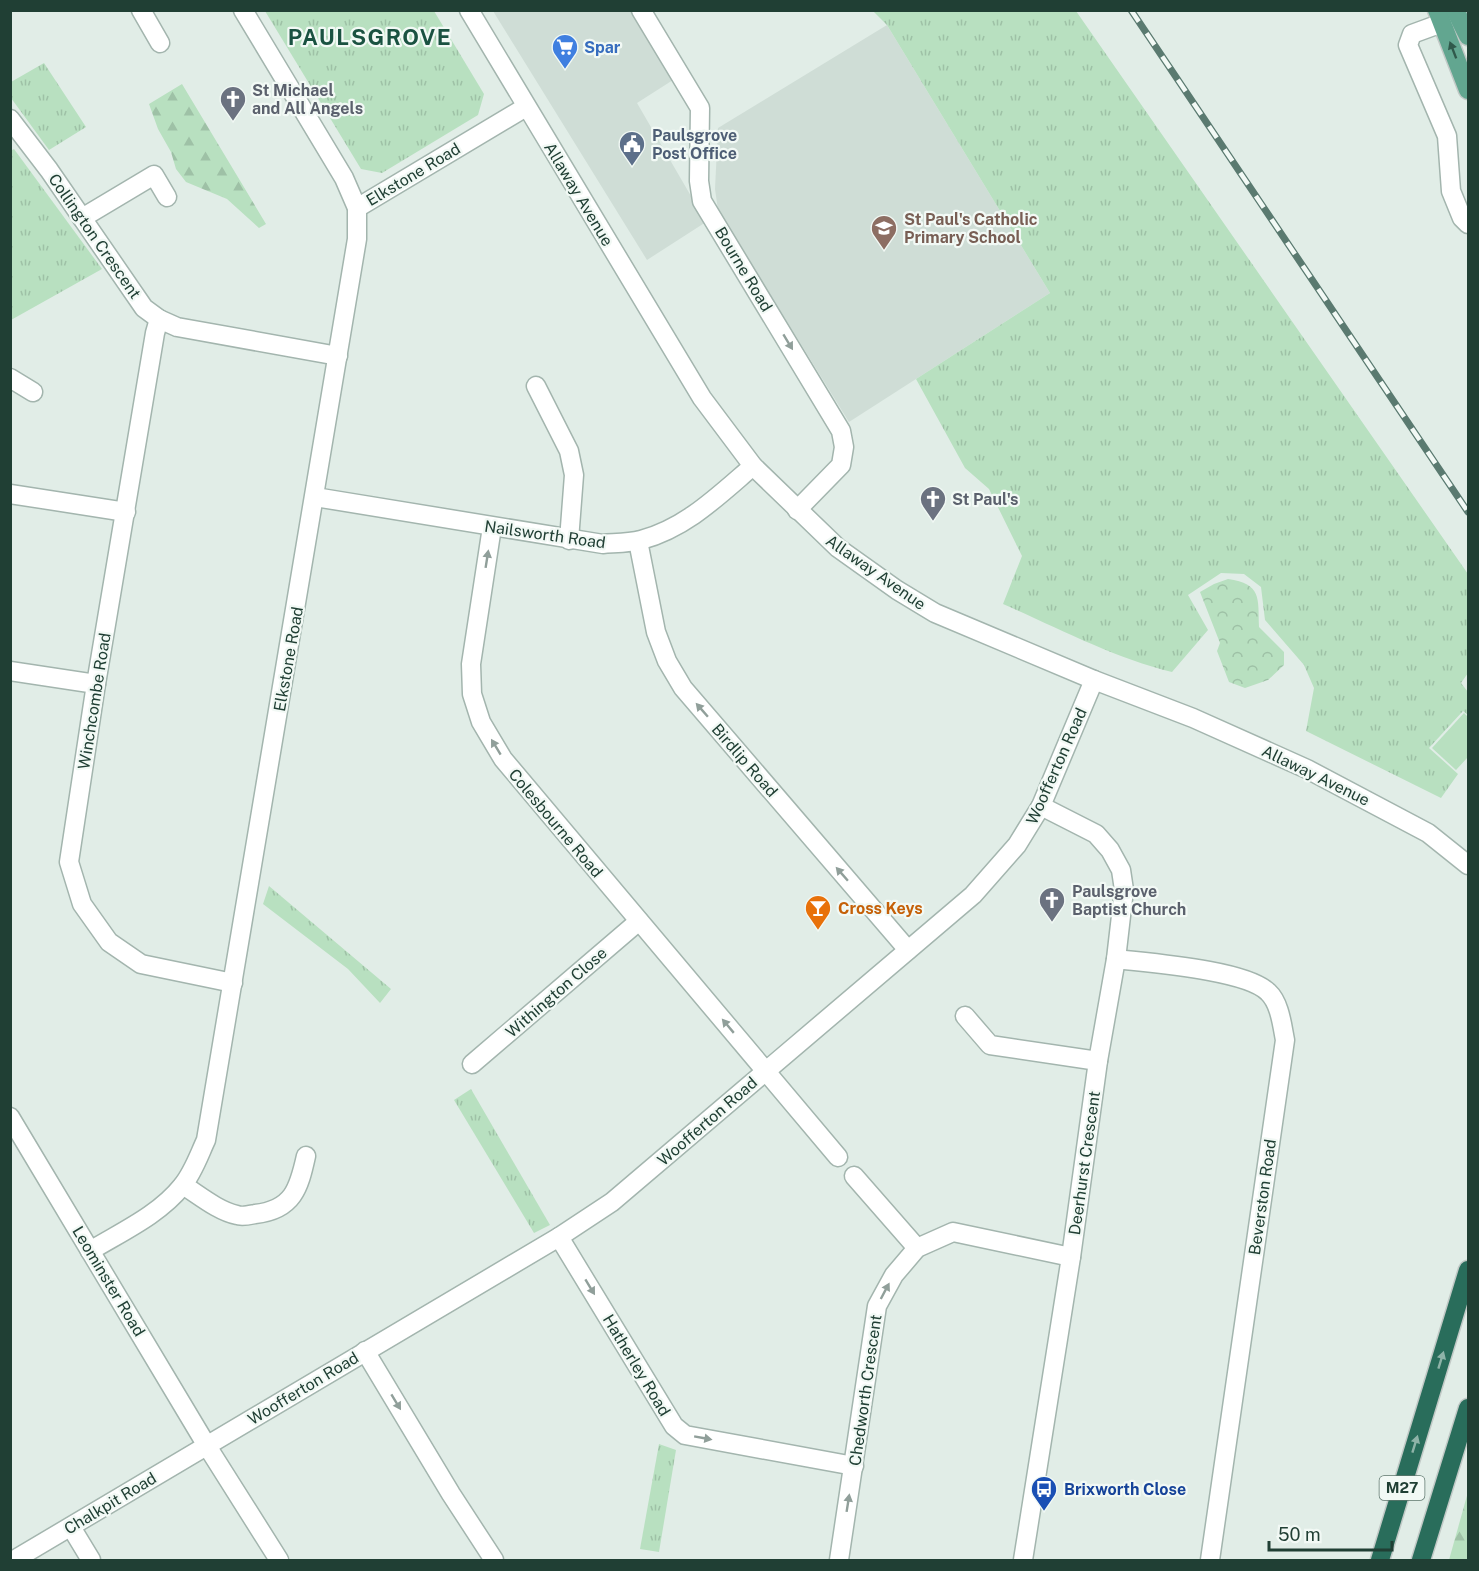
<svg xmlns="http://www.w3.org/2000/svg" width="1479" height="1571" viewBox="0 0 1479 1571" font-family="'Public Sans',sans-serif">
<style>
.built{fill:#cfddd6}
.grass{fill:url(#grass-tufts)}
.forest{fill:url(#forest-firs)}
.park{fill:url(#park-crowns)}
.pitch{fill:#b8e0c0}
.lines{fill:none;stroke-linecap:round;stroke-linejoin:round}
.minor-casing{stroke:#a3b5ae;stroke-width:21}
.major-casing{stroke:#c1c9c6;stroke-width:21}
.highway-casing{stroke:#c1c9c6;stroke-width:21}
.minor{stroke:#fff;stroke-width:18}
.major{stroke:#62a690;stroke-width:18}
.highway{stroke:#296d5b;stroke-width:18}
.rail-casing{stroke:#5a7a70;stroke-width:7}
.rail{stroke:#f2f9f5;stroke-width:4.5;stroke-dasharray:14;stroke-linecap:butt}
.oneway{fill:#30594b}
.oneway2{fill:#909f9a}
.oneway3{fill:#8eb3a8}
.labels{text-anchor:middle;stroke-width:4.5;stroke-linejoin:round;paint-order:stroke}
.shield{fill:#f2f9f5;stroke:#5f776e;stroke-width:1.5}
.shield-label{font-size:15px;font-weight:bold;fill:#203f34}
.shop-label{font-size:16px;font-weight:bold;fill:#366cbe;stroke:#f2f9f5;text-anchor:start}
.worship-label{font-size:16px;font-weight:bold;fill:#5b616d;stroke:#f2f9f5;text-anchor:start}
.service-label{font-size:16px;font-weight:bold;fill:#4e5e75;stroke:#f2f9f5;text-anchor:start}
.street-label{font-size:16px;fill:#203f34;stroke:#f2f9f5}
.education-label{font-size:16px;font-weight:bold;fill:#785e54;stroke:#f2f9f5;text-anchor:start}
.food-label{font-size:16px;font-weight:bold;fill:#c56008;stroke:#f2f9f5;text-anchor:start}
.transit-label{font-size:16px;font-weight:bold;fill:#164399;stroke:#f2f9f5;text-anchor:start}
.district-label{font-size:22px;font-weight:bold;letter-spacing:1.5px;fill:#1a5241;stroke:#f2f9f5}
</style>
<defs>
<pattern id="grass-tufts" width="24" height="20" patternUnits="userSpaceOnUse" patternTransform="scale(1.5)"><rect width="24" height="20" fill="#b8e0c0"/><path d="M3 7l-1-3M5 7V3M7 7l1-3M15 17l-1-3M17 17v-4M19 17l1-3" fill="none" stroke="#9ec1a6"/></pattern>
<pattern id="forest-firs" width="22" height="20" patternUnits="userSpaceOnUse" patternTransform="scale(1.5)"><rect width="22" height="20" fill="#b8e0c0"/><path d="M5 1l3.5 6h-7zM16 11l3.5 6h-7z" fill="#9ec1a6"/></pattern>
<pattern id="park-crowns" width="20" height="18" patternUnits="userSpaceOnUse" patternTransform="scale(1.5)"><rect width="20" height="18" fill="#b8e0c0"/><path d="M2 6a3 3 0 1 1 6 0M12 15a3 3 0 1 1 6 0" fill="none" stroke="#9ec1a6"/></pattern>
</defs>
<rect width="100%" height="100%" fill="#e1ede7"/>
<!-- built -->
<g class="built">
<path d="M493,11H632L673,80L637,103L706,222L647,260Z"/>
<path d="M887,25L1050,293L849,422L718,210L715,189L718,128Z"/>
</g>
<!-- grass -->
<g class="grass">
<path d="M265,11H434L484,94L478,115L382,173L361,169Z"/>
<path d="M873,11H1076L1468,574V673L1461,683L1468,692V715L1463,711L1429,748L1458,774L1441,798L1306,731L1314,688L1304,665L1265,620L1261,587L1244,574L1221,573L1188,595L1208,630L1172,672C1114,658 1058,628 1003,604L1022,556L989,489L965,468L916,379L1050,293L887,25Z"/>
<path d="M44,63L86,127L49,150L11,98V82Z"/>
<path d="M14,149L102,269L11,320L10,151Z"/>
<path d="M269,886L391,989L380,1003L348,969L263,904Z"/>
<path d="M471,1089L550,1225L534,1233L454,1100Z"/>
<path d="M659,1444L676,1450L659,1552L640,1549Z"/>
</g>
<!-- forest -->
<g class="forest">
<path d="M182,84L266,224L259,228L227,199L186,182L176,169L171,152L158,129L149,104Z"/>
<path d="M1468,1492V1560H1449Z"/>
</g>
<!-- park -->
<path class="park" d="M1228,579C1262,584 1258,598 1259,627L1284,652V665L1268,680L1245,688L1229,682L1217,651L1220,643L1200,592L1214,584Z"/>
<!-- pitch -->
<path class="pitch" d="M1464,713L1468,717V757L1456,770L1432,748Z"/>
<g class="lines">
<!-- minor casing -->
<g class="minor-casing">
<g id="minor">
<path d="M141,10L160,43"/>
<path d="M469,10L702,398L753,466L838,548L897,590L935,613L1094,680L1193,718L1307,769L1428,833L1468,865"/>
<path d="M641,10L700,108L699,181L702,201L841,431L844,447L841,465L797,510"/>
<path d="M1450,12L1442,23L1412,34L1408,45L1447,136L1451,191L1462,218L1468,224"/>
<path d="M10,119L49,170L144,308L159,319L177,327L338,356"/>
<path d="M357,208L526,107"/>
<path d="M82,218L154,175L167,197"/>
<path d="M159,319L155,333L96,684L69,862L82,904L109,942L141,964L233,983"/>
<path d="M10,378L33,392"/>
<path d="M536,386L569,451L574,475L569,540"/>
<path d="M10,494L126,512"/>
<path d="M315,497L603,544C615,543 629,543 641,540C686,528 718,496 753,466"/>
<path d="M492,527L471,664L472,694L481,722L503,759L838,1157"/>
<path d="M638,541L656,632L667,661L683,688L908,950"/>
<path d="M10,671L96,684"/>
<path d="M1116,959C1150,963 1246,970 1268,992C1280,1003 1282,1025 1285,1040L1210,1560"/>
<path d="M965,1016L990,1045L1098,1061"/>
<path d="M472,1064L639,921"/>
<path d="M10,1117L207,1446L279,1560"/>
<path d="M854,1176L917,1248"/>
<path d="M183,1185C199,1195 218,1211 237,1215C242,1217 250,1215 255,1214C293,1210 299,1188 306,1156"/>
<path d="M559,1237L674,1426L685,1435L854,1466"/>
<path d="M90,1251C121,1232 159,1215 182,1186C193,1173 199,1155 206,1140L357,239V208L344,178L243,10"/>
<path d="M365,1351L451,1494L494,1560"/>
<path d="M71,1527L91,1560"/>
<path d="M14,1560L559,1237L612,1202L973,895L1017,845L1041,806L1094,680"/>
<path d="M839,1560L877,1306L894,1275L917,1248L953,1232L1071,1257"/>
<path d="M1023,1560L1071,1257L1098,1061L1116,959L1124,890L1121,870L1110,850L1096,834L1041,806"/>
</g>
</g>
<!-- major casing -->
<g class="major-casing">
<g id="major">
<path d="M1437,10L1468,90"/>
<path d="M1455,10L1468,36"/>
</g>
</g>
<!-- highway casing -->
<g class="highway-casing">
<g id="highway">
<path d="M1380,1560L1468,1270"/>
<path d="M1421,1560L1468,1408"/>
</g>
</g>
<!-- minor -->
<use href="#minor" class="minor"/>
<!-- major -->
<use href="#major" class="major"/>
<!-- highway -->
<use href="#highway" class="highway"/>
<!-- rail casing -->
<g class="rail-casing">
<path id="rail" d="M1131,10L1468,512"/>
</g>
<!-- rail -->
<use href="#rail" class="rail"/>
</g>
<!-- one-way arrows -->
<defs><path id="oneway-solid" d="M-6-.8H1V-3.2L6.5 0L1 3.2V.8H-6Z" transform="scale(1.5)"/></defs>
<use class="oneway" href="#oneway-solid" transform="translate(1453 50) rotate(-111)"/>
<g class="oneway2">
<use href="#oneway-solid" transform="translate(788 342) rotate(59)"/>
<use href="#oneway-solid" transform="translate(487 559) rotate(-81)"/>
<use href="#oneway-solid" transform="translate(702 710) rotate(-131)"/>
<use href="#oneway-solid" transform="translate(496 747) rotate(-121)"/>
<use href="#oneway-solid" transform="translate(842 874) rotate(-131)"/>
<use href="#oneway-solid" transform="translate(728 1026) rotate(-130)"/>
<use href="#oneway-solid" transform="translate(590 1287) rotate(59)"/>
<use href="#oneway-solid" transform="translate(885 1291) rotate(-62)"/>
<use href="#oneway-solid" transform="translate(396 1402) rotate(59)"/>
<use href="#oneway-solid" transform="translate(703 1438) rotate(10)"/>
<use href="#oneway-solid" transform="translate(848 1503) rotate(-81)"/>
</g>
<g class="oneway3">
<use href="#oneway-solid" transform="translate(1441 1360) rotate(-73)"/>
<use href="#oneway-solid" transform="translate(1415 1444) rotate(-73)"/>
</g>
<!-- icons -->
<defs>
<g id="supermarket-pin" transform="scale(1.35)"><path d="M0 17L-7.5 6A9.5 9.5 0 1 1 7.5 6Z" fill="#3f7fe0" stroke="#f2f9f5"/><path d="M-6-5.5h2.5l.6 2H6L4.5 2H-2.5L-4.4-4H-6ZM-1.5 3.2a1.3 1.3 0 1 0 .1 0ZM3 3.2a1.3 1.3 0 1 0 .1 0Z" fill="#fff"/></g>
<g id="church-pin" transform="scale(1.35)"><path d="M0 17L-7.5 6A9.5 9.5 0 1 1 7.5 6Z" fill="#6b7280" stroke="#f2f9f5"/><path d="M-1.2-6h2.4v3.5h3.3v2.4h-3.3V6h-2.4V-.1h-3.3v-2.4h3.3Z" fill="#fff"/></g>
<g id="civic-pin" transform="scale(1.35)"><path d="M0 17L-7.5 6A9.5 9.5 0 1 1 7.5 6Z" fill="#5c6f8a" stroke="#f2f9f5"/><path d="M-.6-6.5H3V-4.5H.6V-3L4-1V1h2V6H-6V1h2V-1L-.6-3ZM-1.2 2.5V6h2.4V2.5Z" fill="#fff"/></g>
<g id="school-pin" transform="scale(1.35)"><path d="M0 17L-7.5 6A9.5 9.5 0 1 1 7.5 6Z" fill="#8d6e63" stroke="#f2f9f5"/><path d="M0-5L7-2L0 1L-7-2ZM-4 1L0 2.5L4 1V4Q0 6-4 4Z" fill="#fff"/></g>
<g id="bar-pin" transform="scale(1.35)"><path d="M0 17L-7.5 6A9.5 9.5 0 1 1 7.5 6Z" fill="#e8710a" stroke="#f2f9f5"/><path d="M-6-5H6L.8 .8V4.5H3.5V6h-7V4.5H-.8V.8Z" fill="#fff"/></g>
<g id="bus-pin" transform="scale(1.35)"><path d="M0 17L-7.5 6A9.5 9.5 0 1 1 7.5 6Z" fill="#1a4fb4" stroke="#f2f9f5"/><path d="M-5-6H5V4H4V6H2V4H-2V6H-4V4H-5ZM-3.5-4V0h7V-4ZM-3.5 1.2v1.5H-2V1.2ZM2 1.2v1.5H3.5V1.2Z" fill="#fff"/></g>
</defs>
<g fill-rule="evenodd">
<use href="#supermarket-pin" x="565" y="47"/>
<use href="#church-pin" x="233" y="99"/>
<use href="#civic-pin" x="632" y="144"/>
<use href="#school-pin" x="884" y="228"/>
<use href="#church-pin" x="933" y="499"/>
<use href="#church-pin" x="1052" y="900"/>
<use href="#bar-pin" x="818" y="908"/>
<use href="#bus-pin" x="1044" y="1489"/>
</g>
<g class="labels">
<!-- shield labels -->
<rect class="shield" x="1379.5" y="1476" width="45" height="24" rx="4.5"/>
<g class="shield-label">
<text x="1402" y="1493">M27</text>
</g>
<!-- shop labels -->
<g class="shop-label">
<text x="584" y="53">Spar</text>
</g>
<!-- worship labels -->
<g class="worship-label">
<text x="252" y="96">St Michael<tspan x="252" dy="18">and All Angels</tspan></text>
<text x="952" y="505">St Paul's</text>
<text x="1072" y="897">Paulsgrove<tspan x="1072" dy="18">Baptist Church</tspan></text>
</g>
<!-- service labels -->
<g class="service-label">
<text x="652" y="141">Paulsgrove<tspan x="652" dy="18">Post Office</tspan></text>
</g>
<!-- street labels -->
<g class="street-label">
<text transform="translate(413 174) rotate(-31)" y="6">Elkstone Road</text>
<text transform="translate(579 194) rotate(59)" y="6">Allaway Avenue</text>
<text transform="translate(95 236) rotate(55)" y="6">Collington Crescent</text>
<text transform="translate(744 269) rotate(59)" y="6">Bourne Road</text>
<text transform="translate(545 534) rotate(8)" y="6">Nailsworth Road</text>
<text transform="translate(876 572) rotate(35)" y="6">Allaway Avenue</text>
<text transform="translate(288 659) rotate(-80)" y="6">Elkstone Road</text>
<text transform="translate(94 701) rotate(-81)" y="6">Winchcombe Road</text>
<text transform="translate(745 760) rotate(49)" y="6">Birdlip Road</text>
<text transform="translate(1056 766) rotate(-66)" y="6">Woofferton Road</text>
<text transform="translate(1316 775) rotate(26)" y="6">Allaway Avenue</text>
<text transform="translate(556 823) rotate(50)" y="6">Colesbourne Road</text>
<text transform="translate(556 992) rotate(-41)" y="6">Withington Close</text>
<text transform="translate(707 1121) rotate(-41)" y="6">Woofferton Road</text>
<text transform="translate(1084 1163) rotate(-82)" y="6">Deerhurst Crescent</text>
<text transform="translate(1262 1197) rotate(-82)" y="6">Beverston Road</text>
<text transform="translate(109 1281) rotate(59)" y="6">Leominster Road</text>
<text transform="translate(637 1365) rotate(59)" y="6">Hatherley Road</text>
<text transform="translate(303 1388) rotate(-31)" y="6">Woofferton Road</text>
<text transform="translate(865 1390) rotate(-82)" y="6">Chedworth Crescent</text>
<text transform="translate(110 1503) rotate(-31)" y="6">Chalkpit Road</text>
</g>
<!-- education labels -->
<g class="education-label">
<text x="904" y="225">St Paul's Catholic<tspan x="904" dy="18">Primary School</tspan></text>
</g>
<!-- food labels -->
<g class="food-label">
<text x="838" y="914">Cross Keys</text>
</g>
<!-- transit labels -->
<g class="transit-label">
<text x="1064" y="1495">Brixworth Close</text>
</g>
<!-- district labels -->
<g class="district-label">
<text x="370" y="45">PAULSGROVE</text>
</g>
</g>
<!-- border -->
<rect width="1479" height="1571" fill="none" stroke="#203f34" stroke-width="24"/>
<!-- scale -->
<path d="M1269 1541v9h123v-9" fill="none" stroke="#203f34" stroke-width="3"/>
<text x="1278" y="1541" font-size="18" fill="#203f34" stroke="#f2f9f5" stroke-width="4.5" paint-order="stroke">50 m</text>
</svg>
